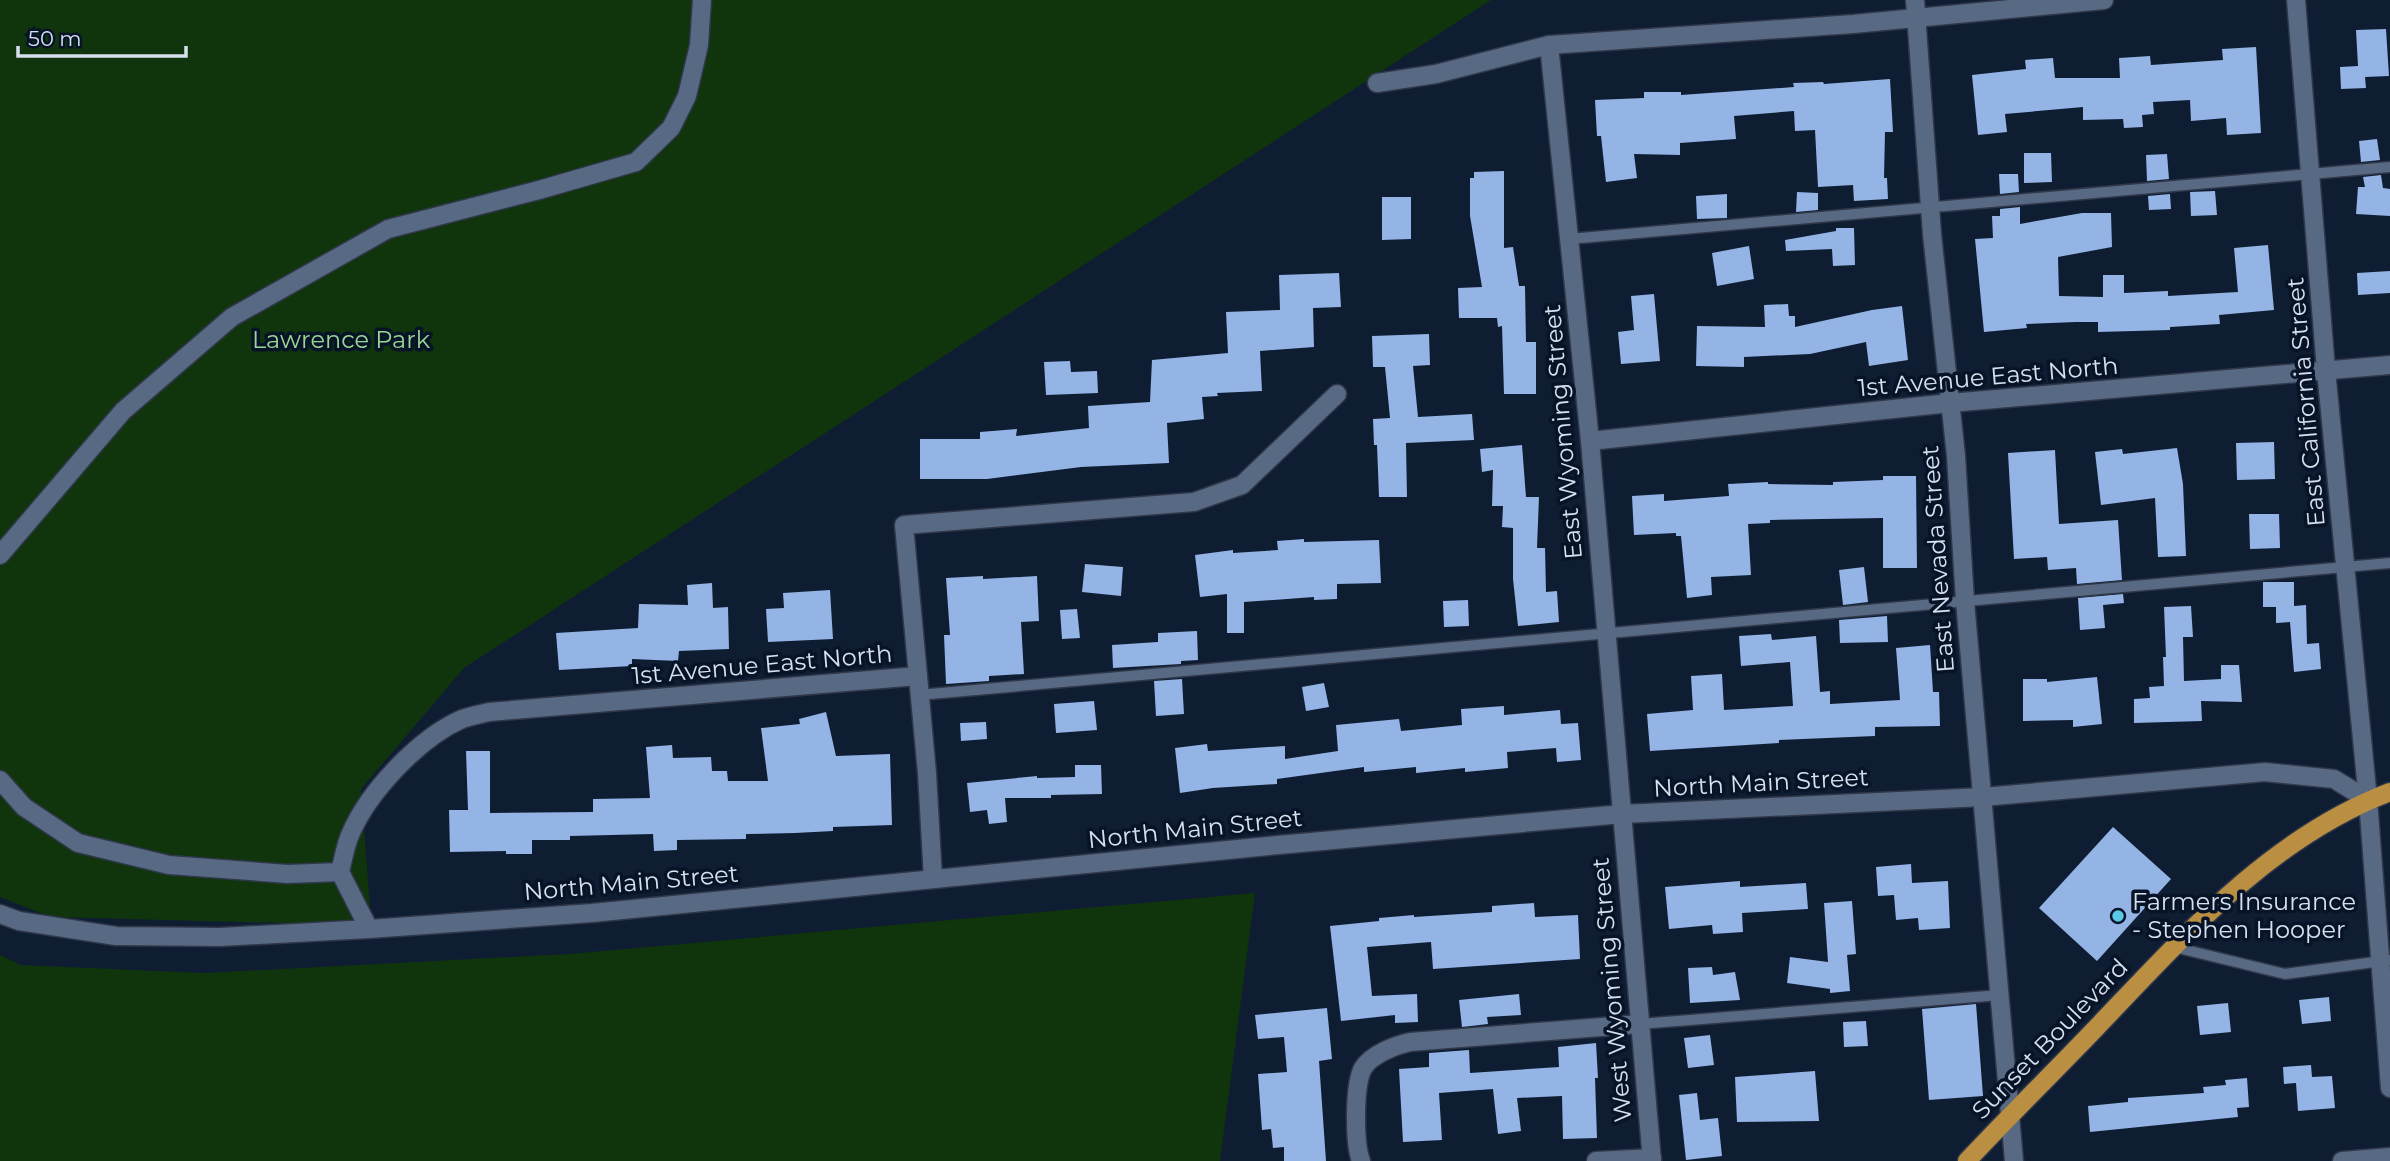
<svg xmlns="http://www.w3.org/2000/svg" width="2390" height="1161" viewBox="0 0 2390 1161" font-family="Montserrat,sans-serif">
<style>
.green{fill:#10340c}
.building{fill:#93b4e5}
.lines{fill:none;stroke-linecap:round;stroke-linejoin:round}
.lane-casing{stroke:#2f3749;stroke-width:13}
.street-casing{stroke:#2f3749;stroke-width:21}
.primary-casing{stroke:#2f3749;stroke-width:21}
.lane{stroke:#586983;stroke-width:10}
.street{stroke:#586983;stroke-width:18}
.primary{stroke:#ba8f42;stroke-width:18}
.poi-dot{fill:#5ac8e6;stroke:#071428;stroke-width:2.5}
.labels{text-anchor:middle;stroke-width:7;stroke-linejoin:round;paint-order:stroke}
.park-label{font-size:24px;fill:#9bd592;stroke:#071428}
.street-label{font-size:24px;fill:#d6e0ef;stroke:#071428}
.poi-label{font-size:24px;fill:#d6e0ef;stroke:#071428;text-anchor:start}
</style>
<rect width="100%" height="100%" fill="#0f1d33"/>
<!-- green -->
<g class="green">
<path d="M0,0H1491L464,668L361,789L371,920L317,924L51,917L0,897Z"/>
<path d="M1255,893L1220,1161H0V955L21,965L204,973L569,954Z"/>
</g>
<!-- building -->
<g class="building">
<path d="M2386,29L2389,76L2365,77L2366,88L2341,89L2340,67L2358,66L2356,30Z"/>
<path d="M2256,47L2261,133L2227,135L2226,118L2191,121L2190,100L2153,102L2154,114L2142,115L2143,127L2124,128L2123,119L2083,120V107L2005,114L2007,132L1978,135L1972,75L2026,69L2025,60L2053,58L2055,78H2120L2119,58L2150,56L2151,65L2223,60L2222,49Z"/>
<path d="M1890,79L1893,132H1885L1884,178H1887L1888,199L1854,201L1853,185L1818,187L1815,130L1795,131L1794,111L1734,116L1736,139L1680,143V155L1634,154L1637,178L1606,182L1601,136H1597L1595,100L1644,98V92H1681V95L1794,87L1793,83L1823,82L1824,84Z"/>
<path d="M2377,139L2380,160L2361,162L2359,141Z"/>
<path d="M2024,153H2051L2052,182L2024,183Z"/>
<path d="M2167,154L2169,179L2147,181L2146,155Z"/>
<path d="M1504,171V248L1513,247L1519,286H1525L1526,342H1536V394H1504L1502,326L1498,327L1497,318H1459L1458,288L1482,287L1470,216V178H1474V172Z"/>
<path d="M1999,174H2018L2019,192L2000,194Z"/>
<path d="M2381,175L2383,188L2390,189V216L2356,214L2358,187H2365L2363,177Z"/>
<path d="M2215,191L2217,215L2191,216L2190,192Z"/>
<path d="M1797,192L1818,193V210L1796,212Z"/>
<path d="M1727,194V218L1697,219L1696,196Z"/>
<path d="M2170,194L2171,209L2149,210L2148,196Z"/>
<path d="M1382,197H1411V239L1382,240Z"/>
<path d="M2020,207V224L2082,213H2111L2112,247L2058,257L2059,296L2103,297V275H2124V293L2168,291V296L2238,292L2234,248L2268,245L2274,310L2219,315L2220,324L2170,327V330L2098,332V322H2076L2026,324L2027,328L1984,332L1975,239L1993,238L1992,216H2000V209Z"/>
<path d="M1836,228H1854L1855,265L1833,266L1832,249L1786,251L1785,240L1836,231Z"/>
<path d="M1749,246L1754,279L1717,286L1712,253Z"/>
<path d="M2390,271V293L2358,295L2357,273Z"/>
<path d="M1339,273L1341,307L1313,308L1314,347L1260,351L1262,391L1217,393L1218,396L1202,397L1204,419L1167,423L1169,463L1081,467L987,479H920V439H980V432L1017,429L1016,436L1089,428L1088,406L1150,402L1152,360L1228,353L1226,312L1280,310L1279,275Z"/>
<path d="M1654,294L1660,361L1621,364L1618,332L1634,330L1631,296Z"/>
<path d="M1788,304L1789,316H1795V327L1872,310L1902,306L1908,360L1869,366L1866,342L1810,354L1744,357V367L1696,366L1697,326L1765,327L1764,305Z"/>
<path d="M1429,334L1430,365L1413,366L1418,417L1472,414L1474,440L1406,443L1407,497H1379L1377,445H1374L1373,419L1390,418L1385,367H1373L1372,336Z"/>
<path d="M1070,361L1071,372L1097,371L1098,393L1046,395L1044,362Z"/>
<path d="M2274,442L2275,479L2237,480L2236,443Z"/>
<path d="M1522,445L1526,497H1539L1537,548H1545L1546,592L1557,591L1559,622L1518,626L1513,579V528L1502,527L1503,506H1492L1493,470L1482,472L1480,449Z"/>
<path d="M2177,448L2183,484L2186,556L2158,557L2155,498L2101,505L2095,452L2122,449L2123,454Z"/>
<path d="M2055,450L2059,524L2118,520L2122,580L2077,584L2076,568L2048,570L2047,557L2014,559L2008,453Z"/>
<path d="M1883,476H1916L1917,568H1883V518L1770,520V523L1748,524L1751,575L1711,577L1712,595L1687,598L1681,536H1676V533L1634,535L1632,496L1664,494V501L1729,496L1728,484L1768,482V484L1833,485V482L1883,480Z"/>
<path d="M2249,514H2279L2280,548L2250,549Z"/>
<path d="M1304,539V542L1379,540L1381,583L1337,584V599L1314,600V597L1244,602V633H1227V594L1200,597L1195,555L1233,550V553L1278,550L1277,541Z"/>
<path d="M1085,564L1123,567L1121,596L1082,592Z"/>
<path d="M1864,567L1868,602L1843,605L1839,570Z"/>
<path d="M983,576V579L1037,576L1039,621L1021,622L1024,674L989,676V681L946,684L944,635H950L946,578Z"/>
<path d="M2263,582H2294V606L2306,605L2307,644L2319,643L2321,669L2294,672L2290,622L2276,623V607H2263Z"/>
<path d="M712,583L713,608L728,607L729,649L679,651L678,661L632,659V666L559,670L556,633L638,628L639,604L688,605L687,585Z"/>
<path d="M830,590L833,639L768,642L766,609L784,608L783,593Z"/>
<path d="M2123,594L2124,603L2103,605L2105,628L2080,630L2078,598Z"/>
<path d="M1468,600L1469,626L1444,627L1443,601Z"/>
<path d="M2191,606L2193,637H2183L2184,681L2221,679V665H2239L2242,702L2201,701L2202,721L2134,723V699L2150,698L2149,687L2164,686L2163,657H2166L2164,607Z"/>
<path d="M1077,609L1080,638L1062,639L1060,610Z"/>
<path d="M1887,616L1888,642L1840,643L1839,620Z"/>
<path d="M1197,631L1198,660L1181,661V664L1113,668L1112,645L1158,642V633Z"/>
<path d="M1771,634L1772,640L1816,636L1820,692L1830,691V704L1900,700L1896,648L1930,645L1933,692H1939L1940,726L1875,727V736L1779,740V743L1650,751L1647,714L1693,710L1691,676L1722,674L1724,710L1793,706L1790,662L1741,666L1739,636Z"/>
<path d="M2097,677L2102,724L2073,727V720L2023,721V679H2047V682Z"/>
<path d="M1182,679L1184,714L1156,716L1154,681Z"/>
<path d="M1324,683L1329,707L1306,711L1302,687Z"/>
<path d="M1094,701L1097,730L1056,733L1054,704Z"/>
<path d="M1504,706V715L1560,710L1561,724L1578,723L1581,760L1557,762L1556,748L1507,752L1508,768L1465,772V768L1416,773V767L1364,772V767L1277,779V784L1213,788L1180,793L1175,748L1207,744L1208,751L1285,746V759L1338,751L1336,725L1399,719L1401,731L1462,725L1461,709Z"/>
<path d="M826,712L836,756L890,754L892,825L833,827V831L795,833L746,834V839L677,840V850L654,851L653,834L570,836V840H532V854H506V851L450,852L449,810H468L466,751H490V813L593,812V799L650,798L646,747L672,745L673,758L711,757L712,771H727L728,781H768L761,728L800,724L799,719Z"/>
<path d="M986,722L987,739L961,741L960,723Z"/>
<path d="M1075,765H1101L1102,794L1051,795V798H1005L1007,822L989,824L987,810L970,812L967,783L1037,776V778L1075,777Z"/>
<path d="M2113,827L2171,879L2097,961L2039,908Z"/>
<path d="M1911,864L1912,883L1948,881L1950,928L1919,930L1918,918L1896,920L1894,895L1878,896L1876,867Z"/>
<path d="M1740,881V887L1806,883L1808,909L1742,913L1743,932L1713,934L1712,925L1669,929L1665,887Z"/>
<path d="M1852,901L1856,954L1847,955L1850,991L1830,993V989L1787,983L1790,957L1828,962L1824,903Z"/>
<path d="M1534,903L1535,917L1578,915L1580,959L1433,969L1431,942L1367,947L1372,996L1417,994L1418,1022L1395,1023V1015L1341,1021L1330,926L1379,921V918L1414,915V917L1492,912V906Z"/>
<path d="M1712,967L1713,975L1735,972L1740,1000L1690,1003L1688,968Z"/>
<path d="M1519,994L1521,1015L1487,1017L1488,1024L1462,1027L1459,1000Z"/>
<path d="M2329,997L2331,1021L2302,1024L2299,1000Z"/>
<path d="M2228,1003L2231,1032L2200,1035L2197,1006Z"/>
<path d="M1976,1004L1983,1096L1929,1100L1922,1009Z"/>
<path d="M1327,1008L1332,1059L1319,1061L1326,1161H1284V1147L1273,1148L1271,1129L1262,1130L1258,1074L1287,1072L1284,1037L1258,1039L1255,1015Z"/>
<path d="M1866,1021L1868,1046L1844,1047L1843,1022Z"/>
<path d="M1710,1035L1714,1065L1688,1068L1684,1038Z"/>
<path d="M1596,1043L1598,1078H1595L1597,1138L1563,1139L1562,1096L1517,1098L1521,1131L1498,1134L1493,1089L1439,1093L1442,1140L1403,1142L1399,1069L1429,1067V1053L1469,1050L1470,1073L1559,1067L1558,1047Z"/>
<path d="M2311,1065L2312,1077L2332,1076L2335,1108L2298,1111L2296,1083L2284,1084L2283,1067Z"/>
<path d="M1815,1071L1819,1121L1737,1122L1735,1077Z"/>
<path d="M2247,1078L2249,1107L2237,1108L2238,1117L2090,1132L2088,1106L2128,1102V1098L2204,1093L2203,1087L2226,1085L2225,1080Z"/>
<path d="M1697,1093L1700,1120L1718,1118L1722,1156L1686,1160L1679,1095Z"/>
</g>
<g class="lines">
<!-- lane casing -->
<g class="lane-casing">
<g id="lane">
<path d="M1569,239L2390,167"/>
<path d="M919,695L2390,563"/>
<path d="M2174,947L2285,974L2390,960"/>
<path d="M1640,1024L2000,995"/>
</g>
</g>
<!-- street casing -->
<g class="street-casing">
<g id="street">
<path d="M1915,0L1932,234L1956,456L1965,601L2014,1161"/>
<path d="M2296,0L2326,370L2368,800L2390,1088"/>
<path d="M1549,45L1590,441L1652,1161"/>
<path d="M1377,83L1436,74L1549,45L1853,24L2104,0"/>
<path d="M1590,441L1950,403L2390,365"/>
<path d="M0,555L123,411L232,317L388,229L539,190L636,162L671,128L687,96L699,45L702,0"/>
<path d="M0,780L24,807L78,843L169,865L288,874L340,872"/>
<path d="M933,879L927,773L904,525L1194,502L1242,485L1337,394"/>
<path d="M0,914L19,921L116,936L220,937L369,929L592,913L1278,845L1622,814L1983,797L2265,772L2334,779L2368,800"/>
<path d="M369,929L340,872C343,860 345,847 350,835C368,792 419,738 462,719C471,716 480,714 489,712L918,676"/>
<path d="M1361,1161C1354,1143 1354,1085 1363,1068C1372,1054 1396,1045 1410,1042L1640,1024"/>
<path d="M1596,1161L1652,1158"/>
<path d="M2342,1161L2390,1157"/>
</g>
</g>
<!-- primary casing -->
<g class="primary-casing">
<path id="primary" d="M1967,1161C2010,1115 2054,1072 2097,1027C2183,937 2271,837 2390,792"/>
</g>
<!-- lane -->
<use href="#lane" class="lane"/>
<!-- street -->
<use href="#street" class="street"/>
<!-- primary -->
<use href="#primary" class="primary"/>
</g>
<!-- markers -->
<circle class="poi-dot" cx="2118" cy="916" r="7"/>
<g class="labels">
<!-- park labels -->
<g class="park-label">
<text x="341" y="348">Lawrence Park</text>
</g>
<!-- street labels -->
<g class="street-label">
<text transform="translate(1988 377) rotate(-5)" y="8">1st Avenue East North</text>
<text transform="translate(2306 402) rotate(-95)" y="8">East California Street</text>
<text transform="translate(1563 432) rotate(-95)" y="8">East Wyoming Street</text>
<text transform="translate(1938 559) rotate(-94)" y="8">East Nevada Street</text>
<text transform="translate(762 665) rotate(-5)" y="8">1st Avenue East North</text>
<text transform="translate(1761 783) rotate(-3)" y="8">North Main Street</text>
<text transform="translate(1195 829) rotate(-6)" y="8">North Main Street</text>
<text transform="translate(631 883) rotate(-5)" y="8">North Main Street</text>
<text transform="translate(1612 990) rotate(-95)" y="8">West Wyoming Street</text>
<text transform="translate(2050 1039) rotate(-46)" y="8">Sunset Boulevard</text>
</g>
<!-- poi labels -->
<g class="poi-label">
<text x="2132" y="910">Farmers Insurance<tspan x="2132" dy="28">- Stephen Hooper</tspan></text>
</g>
</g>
<!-- scale -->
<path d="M18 46v10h168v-10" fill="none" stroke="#d6e0ef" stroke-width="3.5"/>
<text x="28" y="46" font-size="21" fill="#d6e0ef" stroke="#071428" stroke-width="5" paint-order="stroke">50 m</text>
</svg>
